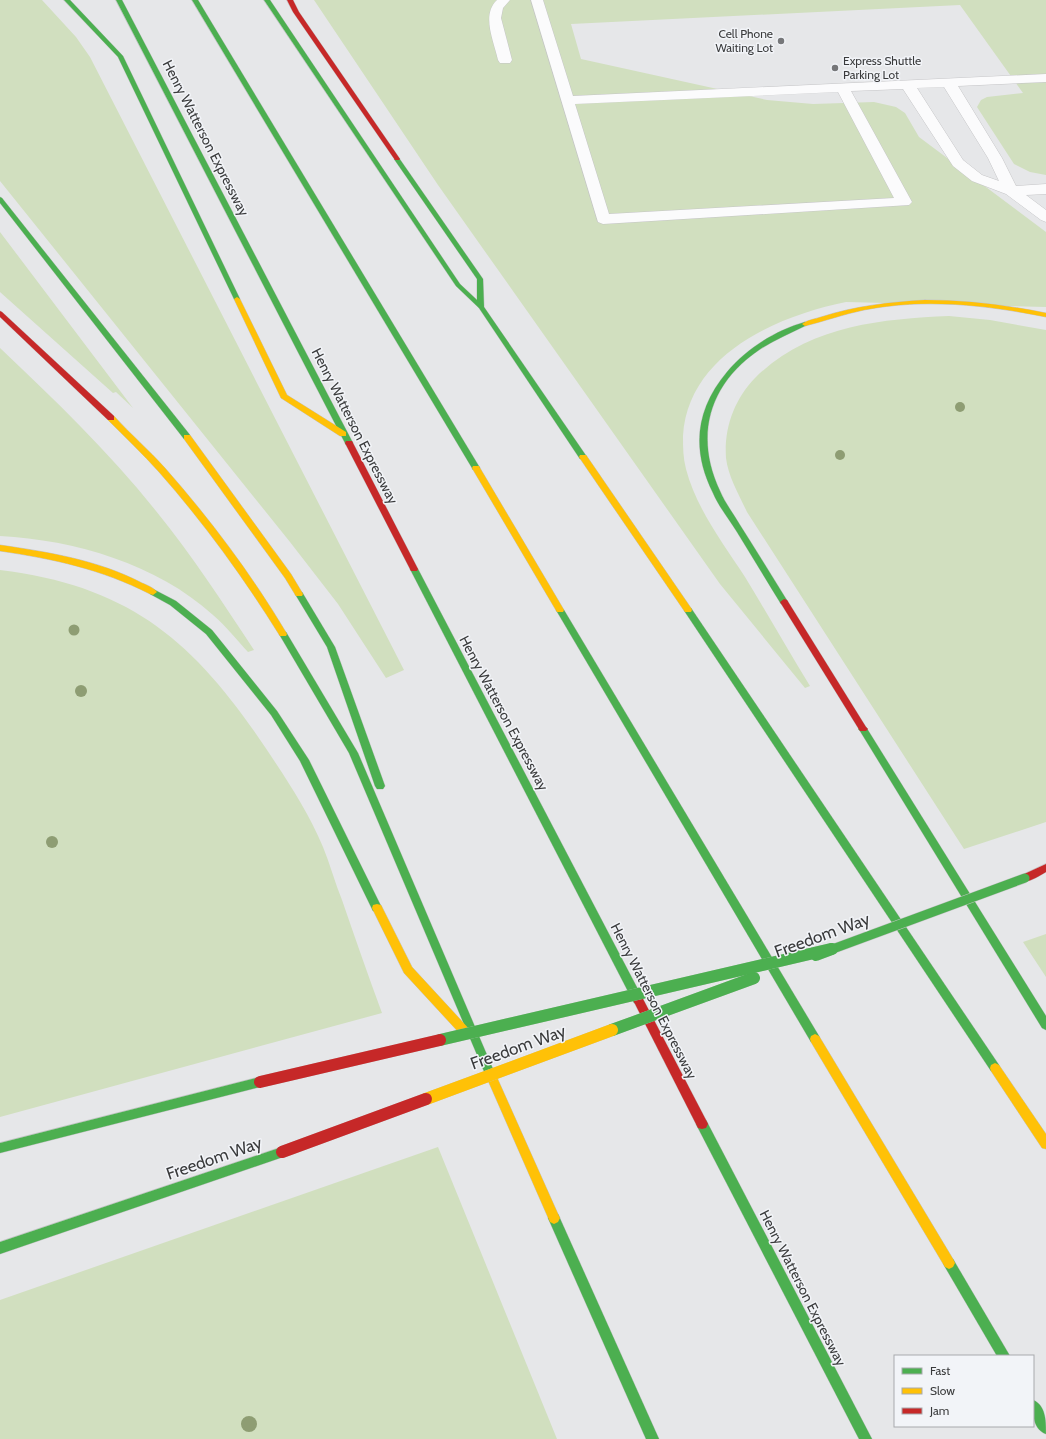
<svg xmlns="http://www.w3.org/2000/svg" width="1046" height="1439" viewBox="0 0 1046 1439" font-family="Cabin,sans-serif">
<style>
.green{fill:#d1dfbf}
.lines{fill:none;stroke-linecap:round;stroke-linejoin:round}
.lane-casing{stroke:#c5c5c7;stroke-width:1}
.fast-casing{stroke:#c5c5c7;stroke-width:1}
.slow-casing{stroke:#c5c5c7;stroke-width:1}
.jam-casing{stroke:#c5c5c7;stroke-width:1}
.lane{fill:#fbfbfc;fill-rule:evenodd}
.fast{fill:#4caf50;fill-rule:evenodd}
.slow{fill:#ffc107;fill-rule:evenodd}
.jam{fill:#c62828;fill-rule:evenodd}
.fast-bridge-far1-casing{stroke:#c5c5c7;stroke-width:10;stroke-linecap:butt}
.fast-bridge-casing{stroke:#c5c5c7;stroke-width:12;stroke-linecap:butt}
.slow-bridge-casing{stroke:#c5c5c7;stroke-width:12;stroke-linecap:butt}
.jam-bridge-casing{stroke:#c5c5c7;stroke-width:12;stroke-linecap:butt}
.fast-bridge-far1{stroke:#4caf50;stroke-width:9}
.fast-bridge{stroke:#4caf50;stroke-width:12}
.slow-bridge{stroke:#ffc107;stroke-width:12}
.jam-bridge{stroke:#c62828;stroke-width:12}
.tree{fill:#8e9d73}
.poi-dot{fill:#767779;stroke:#f2f4f8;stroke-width:1.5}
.labels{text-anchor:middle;stroke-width:3;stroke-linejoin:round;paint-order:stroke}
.far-poi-label{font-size:12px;fill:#3a3b3c;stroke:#f2f4f8;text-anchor:end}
.street-label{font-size:14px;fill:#3a3b3c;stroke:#f2f4f8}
.near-street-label{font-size:17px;fill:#3a3b3c;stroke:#f2f4f8}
</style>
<rect width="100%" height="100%" fill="#e6e7e9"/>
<!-- green -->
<g class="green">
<path d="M0,0H42L76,37L90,57L404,670L386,678L338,604L290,542L0,181Z"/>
<path d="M314,0H1046V175L1030,172L1014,164L977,107L981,100L987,97L1023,93L960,5L571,24L581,59L767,100L813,104L874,102L896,107L905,113L919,137L1046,232V307L846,302C777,316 688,354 683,436C683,447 683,458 686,469C696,508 723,543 745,577C767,613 788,650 810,686L805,688L720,584L438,185Z"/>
<path d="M0,232L133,408L116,392L113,393L0,292Z"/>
<path d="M949,316L990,320L1046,330V822L964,849L747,512C739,495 728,476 726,458C724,428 734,400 755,378C807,326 880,319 949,316Z"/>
<path d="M0,348C55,400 109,452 156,511C192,555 223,603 254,650L248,652C237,640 226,626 213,615C157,564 75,540 0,536Z"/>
<path d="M0,570C130,586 194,641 265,747C287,780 308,811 323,847C330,864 335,883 342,900C355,938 368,975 382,1013L0,1117Z"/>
<path d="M1046,934V977L1023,942Z"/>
<path d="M438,1147L557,1439H0V1300Z"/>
</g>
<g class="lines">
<!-- lane casing -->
<g class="lane-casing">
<g id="lane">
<path d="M497,0H510L503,8L501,18L512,60L510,63H500L498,60C494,41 481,15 497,0Z"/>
<path d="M531,0H543L573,96L1046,74V82L958,86L1002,158L1016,186L1046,184V194L1026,195L1046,210V222L1041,220L1006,194L972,181L953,166L903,89L851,91L912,202L909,205L603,224L598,222ZM944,87L988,158L999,181L982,175L963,160L917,88ZM838,92L894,198L609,214L575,104Z"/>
</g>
</g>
<!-- fast casing -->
<g class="fast-casing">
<g id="fast">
<path d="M64,0H70L123,56L240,299L239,300L237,301L234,299L118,57Z"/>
<path d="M116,0H122L353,443L352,445H346L345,443Z"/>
<path d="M192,0H198L480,468L479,470H473L472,468Z"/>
<path d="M264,0H270L460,284L477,300V279L394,159L399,158L483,279L484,307L587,457L586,459H580L479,308L456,286Z"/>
<path d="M0,197L2,198L190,435V439H184L0,203Z"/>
<path d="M805,322L808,324L807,325C791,333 774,340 759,350C709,384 694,436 720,491C725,503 733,513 740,525C756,550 772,576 788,602L784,605L781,604C766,580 752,556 737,532C729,519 719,507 713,493C691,449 696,409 727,372C746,349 776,330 805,322Z"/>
<path d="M414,566L418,569L642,997L643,1000L642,1003L638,1004L634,1003L410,569Z"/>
<path d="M153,589L176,601L212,630L277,711L309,760L382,908L381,911L377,912L373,911L300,761L271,715L206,634L170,605L150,594L149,592Z"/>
<path d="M299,591L302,592L335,647L385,786L383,789H377L375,786L327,647L295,594Z"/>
<path d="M560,607L564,610L819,1036L820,1039L819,1042L815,1044L811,1042L556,610Z"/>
<path d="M688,607L691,608L999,1065L1000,1068L999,1071L995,1073L991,1071L685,612L684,610Z"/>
<path d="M283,631L286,632L358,753L496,1076L495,1079L491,1081L487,1079L486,1076L349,753L279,634Z"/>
<path d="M863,726L866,727L1046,1016V1030L1042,1028L860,731L858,729L860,727Z"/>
<path d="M260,1077L264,1079L265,1082L264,1085L260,1087L0,1153V1143Z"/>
<path d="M702,1119L706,1120L872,1439H859L698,1128L696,1124L698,1120Z"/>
<path d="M282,1147L286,1148L288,1152L286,1156L0,1254V1242Z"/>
<path d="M554,1212L558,1214L659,1439H646L548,1218L550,1214Z"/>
<path d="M949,1257L953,1259L1010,1356H997L945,1267L943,1263L945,1259Z"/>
<path d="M1033,1400C1046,1405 1046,1422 1046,1434C1032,1429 1033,1412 1033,1400Z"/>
</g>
</g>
<!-- slow casing -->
<g class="slow-casing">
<g id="slow">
<path d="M237,297L240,299L287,395L346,432V436H340L281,398L234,299Z"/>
<path d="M925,300C966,300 1006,305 1046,313V317C986,305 925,298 864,310C844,314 825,321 805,326L802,324C807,320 815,319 821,317C855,306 890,302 925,300Z"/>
<path d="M108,416H114C130,434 149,450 165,468C210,519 252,575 287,634L286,636H280C244,578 204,523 159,472C143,454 125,437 108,420Z"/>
<path d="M184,435H190L291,574L303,594L302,596H296L285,578L184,439Z"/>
<path d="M580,455H586L691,608L692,610L691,612H685L579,457Z"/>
<path d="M473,466H479L480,468L564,610L563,612H557L472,468Z"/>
<path d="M0,545C48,552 98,560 142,583C147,585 154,588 157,592L153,595L150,594C101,569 54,559 0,551Z"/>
<path d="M377,904L381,905L412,967L471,1031L472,1034L471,1037L467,1039L463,1037L404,973L372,908L373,905Z"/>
<path d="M815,1034L819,1036L953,1259L955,1263L953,1267L949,1269L945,1267L811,1042L810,1039L811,1036Z"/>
<path d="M995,1063L999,1065L1046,1134V1149L1042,1148L991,1071L990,1068L991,1065Z"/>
<path d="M491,1071L495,1073L558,1214L560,1218L558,1222L554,1224L550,1222L486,1076L487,1073Z"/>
</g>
</g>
<!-- jam casing -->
<g class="jam-casing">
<g id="jam">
<path d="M287,0H293L299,12L400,159L399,160H395L293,12Z"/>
<path d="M0,311L2,312L114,416V420H108L0,317Z"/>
<path d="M346,441H352L353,443L418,569L417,571H411L410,569L345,443Z"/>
<path d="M784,599L787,600L866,727L868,729L866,731H860L780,602Z"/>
<path d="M1046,864V872C1039,876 1029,883 1022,881L1020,878L1022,875Z"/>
<path d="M638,996L642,997L706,1120L708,1124L706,1128L702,1129L698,1128L633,1000L634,997Z"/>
</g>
</g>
<!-- lane -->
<use href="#lane" class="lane"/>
<!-- fast -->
<use href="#fast" class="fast"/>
<!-- slow -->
<use href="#slow" class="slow"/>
<!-- jam -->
<use href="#jam" class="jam"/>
<!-- fast-bridge-far1 casing -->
<g class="fast-bridge-far1-casing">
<g id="fast-bridge-far1">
<path d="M827,950L831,949"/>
<path d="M830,950L1025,878"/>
</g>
</g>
<!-- fast-bridge casing -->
<g class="fast-bridge-casing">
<g id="fast-bridge">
<path d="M816,955L832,949"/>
<path d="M612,1030L754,978"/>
<path d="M440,1040L831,949"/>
</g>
</g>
<!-- slow-bridge casing -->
<g class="slow-bridge-casing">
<path id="slow-bridge" d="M426,1099L612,1030"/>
</g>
<!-- jam-bridge casing -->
<g class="jam-bridge-casing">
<g id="jam-bridge">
<path d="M260,1082L440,1040"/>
<path d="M282,1152L426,1099"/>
</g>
</g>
<!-- fast-bridge-far1 -->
<use href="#fast-bridge-far1" class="fast-bridge-far1"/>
<!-- fast-bridge -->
<use href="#fast-bridge" class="fast-bridge"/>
<!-- slow-bridge -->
<use href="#slow-bridge" class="slow-bridge"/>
<!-- jam-bridge -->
<use href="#jam-bridge" class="jam-bridge"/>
</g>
<!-- trees -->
<g class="tree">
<circle cx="960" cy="407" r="5"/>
<circle cx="840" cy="455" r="5"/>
<circle cx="74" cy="630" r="5.5"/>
<circle cx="81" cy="691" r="6"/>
<circle cx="52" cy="842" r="6"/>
<circle cx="249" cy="1424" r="8"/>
</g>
<!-- markers -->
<g class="poi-dot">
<circle cx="781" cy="41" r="4"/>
<circle cx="835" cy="68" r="4"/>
</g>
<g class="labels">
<!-- far-poi labels -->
<g class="far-poi-label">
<text x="773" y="38">Cell Phone<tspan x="773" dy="14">Waiting Lot</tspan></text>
<text x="843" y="65" text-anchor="start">Express Shuttle<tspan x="843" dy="14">Parking Lot</tspan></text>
</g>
<!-- street labels -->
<g class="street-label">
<text transform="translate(206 138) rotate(63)" y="5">Henry Watterson Expressway</text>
<text transform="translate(355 426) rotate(63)" y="5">Henry Watterson Expressway</text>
<text transform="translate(504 713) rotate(62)" y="5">Henry Watterson Expressway</text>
<text transform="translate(654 1001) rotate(63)" y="5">Henry Watterson Expressway</text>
<text transform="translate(803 1288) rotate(63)" y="5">Henry Watterson Expressway</text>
</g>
<!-- near-street labels -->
<g class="near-street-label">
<text transform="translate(822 935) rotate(-20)" y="6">Freedom Way</text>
<text transform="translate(518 1047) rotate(-20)" y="6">Freedom Way</text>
<text transform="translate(214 1158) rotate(-19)" y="6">Freedom Way</text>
</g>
</g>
<!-- legend -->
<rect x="894" y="1355" width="140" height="72" fill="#f2f4f8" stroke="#a8aaad"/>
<rect x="902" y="1368" width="20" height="6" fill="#4caf50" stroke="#a8aaad"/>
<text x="930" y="1375" font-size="12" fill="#3a3b3c">Fast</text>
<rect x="902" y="1388" width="20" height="6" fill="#ffc107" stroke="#a8aaad"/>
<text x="930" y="1395" font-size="12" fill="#3a3b3c">Slow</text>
<rect x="902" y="1408" width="20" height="6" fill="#c62828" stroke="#a8aaad"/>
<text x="930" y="1415" font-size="12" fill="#3a3b3c">Jam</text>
</svg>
